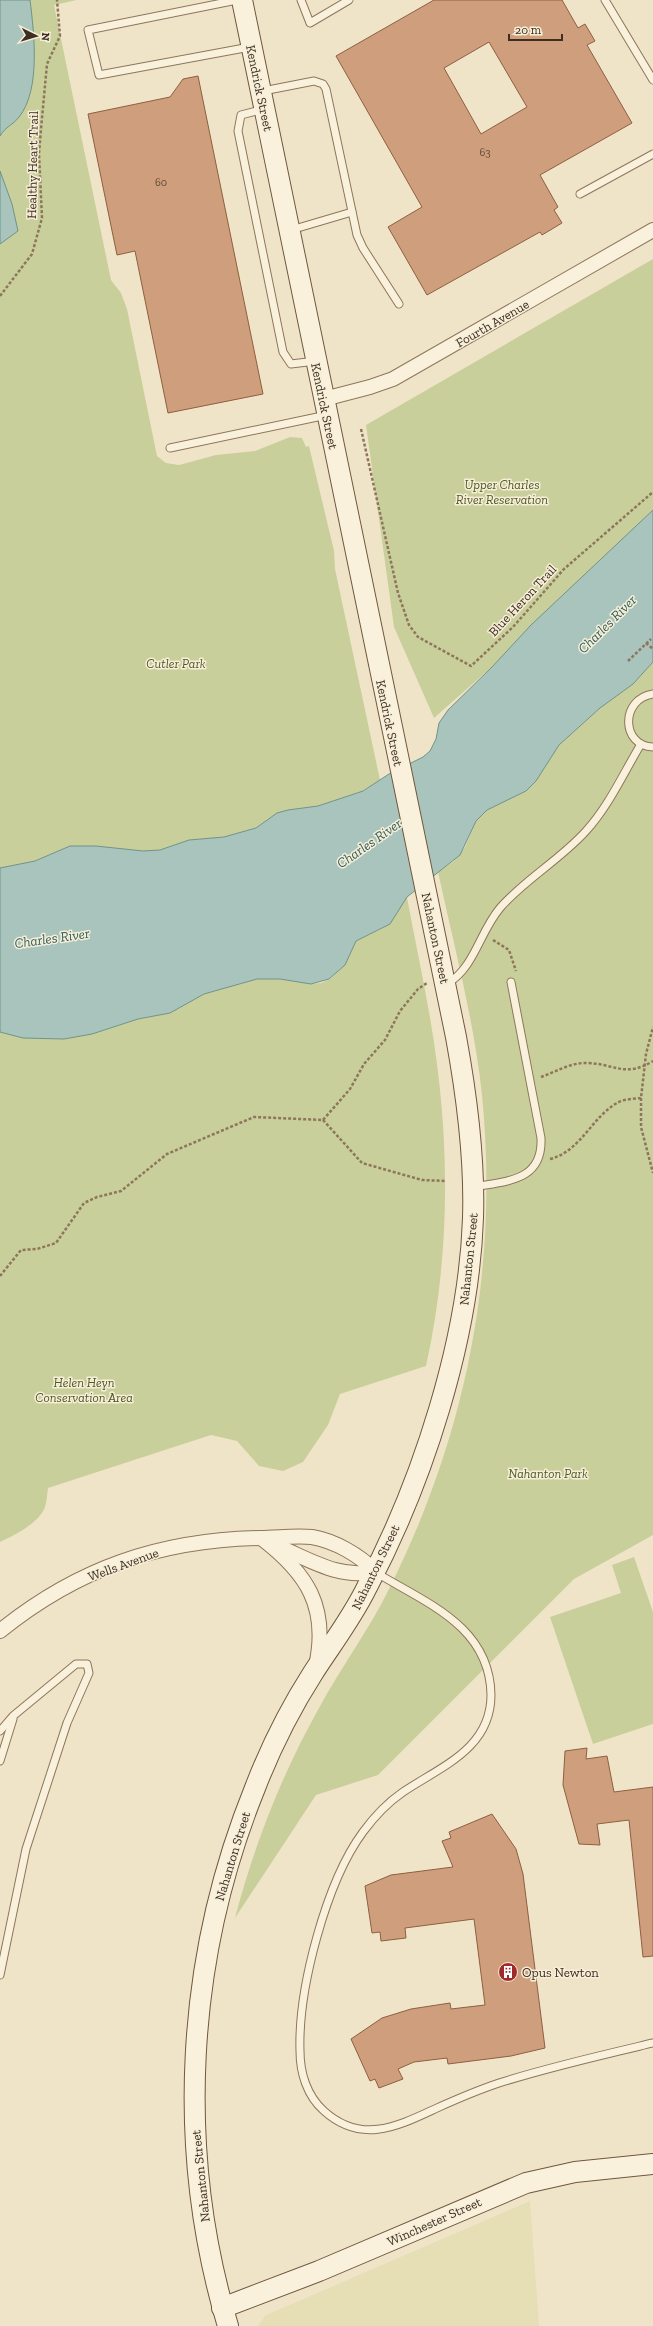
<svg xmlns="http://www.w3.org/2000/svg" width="653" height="2326" viewBox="0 0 653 2326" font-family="'Zilla Slab',serif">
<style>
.farmland{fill:#e6deb5}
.green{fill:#c9cf9b}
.water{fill:#a9c4bc;stroke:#6f938a}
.building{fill:#cf9f7d;stroke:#8d5f41;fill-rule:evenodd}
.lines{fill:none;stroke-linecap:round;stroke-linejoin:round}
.lane-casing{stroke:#8d765c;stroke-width:9}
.street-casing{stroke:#8d765c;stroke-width:16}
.secondary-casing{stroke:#6f573f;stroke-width:22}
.path{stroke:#8d765c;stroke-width:2.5;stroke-dasharray:3 2;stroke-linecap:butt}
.lane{stroke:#faf1dc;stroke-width:7}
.street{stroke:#faf1dc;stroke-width:14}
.secondary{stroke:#faf1dc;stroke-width:20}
.labels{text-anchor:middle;stroke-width:3;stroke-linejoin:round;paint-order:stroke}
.number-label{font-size:11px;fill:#624a37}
.street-label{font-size:13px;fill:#3d2e20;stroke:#f7eed8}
.park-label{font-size:13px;font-style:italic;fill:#4d5a26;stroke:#f7eed8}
.poi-label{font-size:13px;fill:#3d2e20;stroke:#f7eed8;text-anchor:start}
.water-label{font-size:14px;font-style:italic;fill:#2f5d5a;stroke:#f7eed8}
</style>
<rect width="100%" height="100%" fill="#f0e4c8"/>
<!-- farmland -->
<path class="farmland" d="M530,2201L539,2326H258L265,2316L271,2313Z"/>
<!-- green -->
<g class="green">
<path d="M0,0H77L54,5L111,280L121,293L127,309L157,456L166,463L179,465L216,455L255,451L290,437L302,438L306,447L309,446L334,551L335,569L380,780L362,791L318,806L288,810L277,813L256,828L224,837L189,840L160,850L143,851L96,846H70L35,861L0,868Z"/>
<path d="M653,259V525L434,718L394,627L366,425Z"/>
<path d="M653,662V1535L574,1579L378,1775L316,1795L235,1918C254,1845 282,1774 319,1708C341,1667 369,1630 389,1589C467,1433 499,1268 482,1095C474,1020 454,946 438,872L454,861L465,847L476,821L487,810L526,791L559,745L600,708L633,684Z"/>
<path d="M407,897C417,952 430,1008 437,1064C450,1165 448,1267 426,1366L340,1394L328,1425L303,1462L283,1471L259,1466L237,1441L211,1435L48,1488C47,1494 47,1501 45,1507C39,1523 15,1535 0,1542V1032L23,1038L64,1039L92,1034L138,1019L170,1013L204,994L257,979H280L311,984L321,983L330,979L345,965L356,941L383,928Z"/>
<path d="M634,1557L653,1612V1724L593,1744L550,1617L621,1593L612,1565Z"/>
</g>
<!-- water -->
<g class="water">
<path d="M0,0H30C34,32 41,90 19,117C13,125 6,126 0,136Z"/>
<path d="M0,171L12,204L18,231L0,244Z"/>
<path d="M653,510V662L633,684L600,708L559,745L536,781L526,791L487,810L476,821L460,855L407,897L390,924L356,941L345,965L329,979L311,984L280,979H257L204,994L170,1013L138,1019L92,1034L64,1039L23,1038L0,1032V868L35,861L70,846H96L143,851L160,850L189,840L224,837L256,828L277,813L288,810L318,806L363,791L389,774L423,757L430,751L436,739L439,723L448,710L492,667L531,625Z"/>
</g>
<!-- building -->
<g class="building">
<path d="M434,0H562L578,28L585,24L595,41L587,45L632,123L540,175L558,207L554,210L562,223L542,235L540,232L427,295L388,227L422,207L336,56ZM489,42L527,107L481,134L444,68Z"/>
<path d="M198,76L263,394L168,413L135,251L117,255L88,114L170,97L183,79Z"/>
<path d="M587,1748L586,1759L607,1756L614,1792L653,1787V1956L643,1957L629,1820L597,1824L600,1845L579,1844L563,1785L565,1751Z"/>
<path d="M492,1814L516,1849L523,1874L545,2048L511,2056L448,2064L447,2058L414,2062L398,2069L403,2079L379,2088L375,2079L370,2081L351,2039L382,2018L411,2009L450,2003L451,2009L485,2005L474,1919L405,1928L406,1938L381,1941L380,1932L372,1933L365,1886L391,1875L453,1867L442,1841L451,1838L449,1832Z"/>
</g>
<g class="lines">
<!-- lane casing -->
<g class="lane-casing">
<g id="lane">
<path d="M237,0L88,30L99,75L250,47"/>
<path d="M301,0L310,23L349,0"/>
<path d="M605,0L653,80"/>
<path d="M263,91L314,81L323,84L326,89L357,235L363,248L399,304"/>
<path d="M264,109L241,115L238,131L283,352L291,364L316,361"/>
<path d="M580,194L653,154"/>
<path d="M291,230L352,212"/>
<path d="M170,448L327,415"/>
<path d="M653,694C620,699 621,746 653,747"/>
<path d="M447,984C475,967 479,933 500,908C525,879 560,860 586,831C609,806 624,772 641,744"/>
<path d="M474,1187C507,1181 543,1181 541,1138L511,982"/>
<path d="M375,1572C426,1603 490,1626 491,1695C491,1749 440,1767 403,1792C387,1803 374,1817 363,1832C326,1882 298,1989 300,2051C300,2073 307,2096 324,2111C362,2145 398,2126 437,2108C457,2099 478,2090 499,2083C549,2067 602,2055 653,2043"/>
<path d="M0,1731L13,1716L76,1664H87L89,1673L67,1723L26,1849L0,1975"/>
<path d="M0,1761L13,1719"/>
</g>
</g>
<!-- street casing -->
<g class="street-casing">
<g id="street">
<path d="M324,399L370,387L393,379L653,230"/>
<path d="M261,1538C307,1573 329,1607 316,1666"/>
<path d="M277,1546C309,1559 340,1580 375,1571"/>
<path d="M0,1631C78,1568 160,1540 260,1538C277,1538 295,1535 312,1537C335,1541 359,1555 375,1571"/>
</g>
</g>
<!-- secondary casing -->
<g class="secondary-casing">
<g id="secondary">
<path d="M222,2308L319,2271L526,2183L575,2172L653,2164"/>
<path d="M228,2326C175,2150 186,1958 255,1788C270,1749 290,1709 313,1673C331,1645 352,1618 367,1587C423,1481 469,1339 473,1218C475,1157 467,1097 456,1037L242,0"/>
</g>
</g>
<!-- path -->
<g class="path">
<path d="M0,296L32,254L42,218L39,154L41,129L47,64L60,36L57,0"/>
<path d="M361,429L398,593L409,625L418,637L471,666L513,627L564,569L653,492"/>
<path d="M646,643L653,649"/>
<path d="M628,661L651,639"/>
<path d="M493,940L509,950L516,971"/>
<path d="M541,1077C556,1072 571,1062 588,1063C615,1064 625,1078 653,1061"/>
<path d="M641,1098V1127L653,1173"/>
<path d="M323,1120L362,1163L422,1180L446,1181"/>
<path d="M550,1159C580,1152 592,1117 617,1103C623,1099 634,1099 641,1098L646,1054L653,1027"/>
<path d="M0,1276L21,1250L37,1249L56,1243L84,1203L97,1197L121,1191L167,1154L254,1117L323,1120L350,1089L364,1064L385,1040L400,1011L418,989L427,983"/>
</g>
<!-- lane -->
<use href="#lane" class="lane"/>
<!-- street -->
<use href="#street" class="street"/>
<!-- secondary -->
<use href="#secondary" class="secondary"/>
</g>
<!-- icons -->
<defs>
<g id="building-disc" transform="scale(1)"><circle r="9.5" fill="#9e2a2b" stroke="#f7eed8"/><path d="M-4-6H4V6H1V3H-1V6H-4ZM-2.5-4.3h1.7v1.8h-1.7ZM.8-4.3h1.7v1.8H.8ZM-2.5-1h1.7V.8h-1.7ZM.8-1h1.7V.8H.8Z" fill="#fff"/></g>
</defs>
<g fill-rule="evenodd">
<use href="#building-disc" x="508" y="1972"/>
</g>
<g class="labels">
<!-- number labels -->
<g class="number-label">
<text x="485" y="156">63</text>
<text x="161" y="186">60</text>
</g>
<!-- street labels -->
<g class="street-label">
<text transform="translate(260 88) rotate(78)" y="5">Kendrick Street</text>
<text transform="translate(32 165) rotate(-89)" y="5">Healthy Heart Trail</text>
<text transform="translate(492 323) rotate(-30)" y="5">Fourth Avenue</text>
<text transform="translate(325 406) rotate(78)" y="5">Kendrick Street</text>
<text transform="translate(522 600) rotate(-47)" y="5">Blue Heron Trail</text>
<text transform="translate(390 723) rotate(78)" y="5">Kendrick Street</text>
<text transform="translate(436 938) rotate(78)" y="5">Nahanton Street</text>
<text transform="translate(468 1259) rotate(-84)" y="5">Nahanton Street</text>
<text transform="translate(123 1564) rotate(-20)" y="5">Wells Avenue</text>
<text transform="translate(375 1567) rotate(-64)" y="5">Nahanton Street</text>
<text transform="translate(232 1856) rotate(-73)" y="5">Nahanton Street</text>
<text transform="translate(200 2176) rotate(-96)" y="5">Nahanton Street</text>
<text transform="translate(434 2221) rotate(-24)" y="5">Winchester Street</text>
</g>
<!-- park labels -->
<g class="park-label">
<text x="502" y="489">Upper Charles<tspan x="502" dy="15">River Reservation</tspan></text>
<text x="176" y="668">Cutler Park</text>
<text x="84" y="1387">Helen Heyn<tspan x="84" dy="15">Conservation Area</tspan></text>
<text x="548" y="1478">Nahanton Park</text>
</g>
<!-- poi labels -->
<g class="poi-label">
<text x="522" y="1977">Opus Newton</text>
</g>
<!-- water labels -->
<g class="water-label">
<text transform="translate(607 624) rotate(-45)" y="5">Charles River</text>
<text transform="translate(369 843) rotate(-35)" y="5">Charles River</text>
<text transform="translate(52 938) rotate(-8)" y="5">Charles River</text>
</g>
</g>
<!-- north arrow -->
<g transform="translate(36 36) rotate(95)" stroke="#f7eed8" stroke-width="3" paint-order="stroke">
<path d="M0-3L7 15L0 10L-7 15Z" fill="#3d2e20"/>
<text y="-6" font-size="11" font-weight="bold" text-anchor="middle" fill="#3d2e20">N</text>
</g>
<!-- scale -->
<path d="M509 34v6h53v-6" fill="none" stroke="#3d2e20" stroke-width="2"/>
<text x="515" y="34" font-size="12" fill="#3d2e20" stroke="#f7eed8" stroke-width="3" paint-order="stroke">20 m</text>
</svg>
